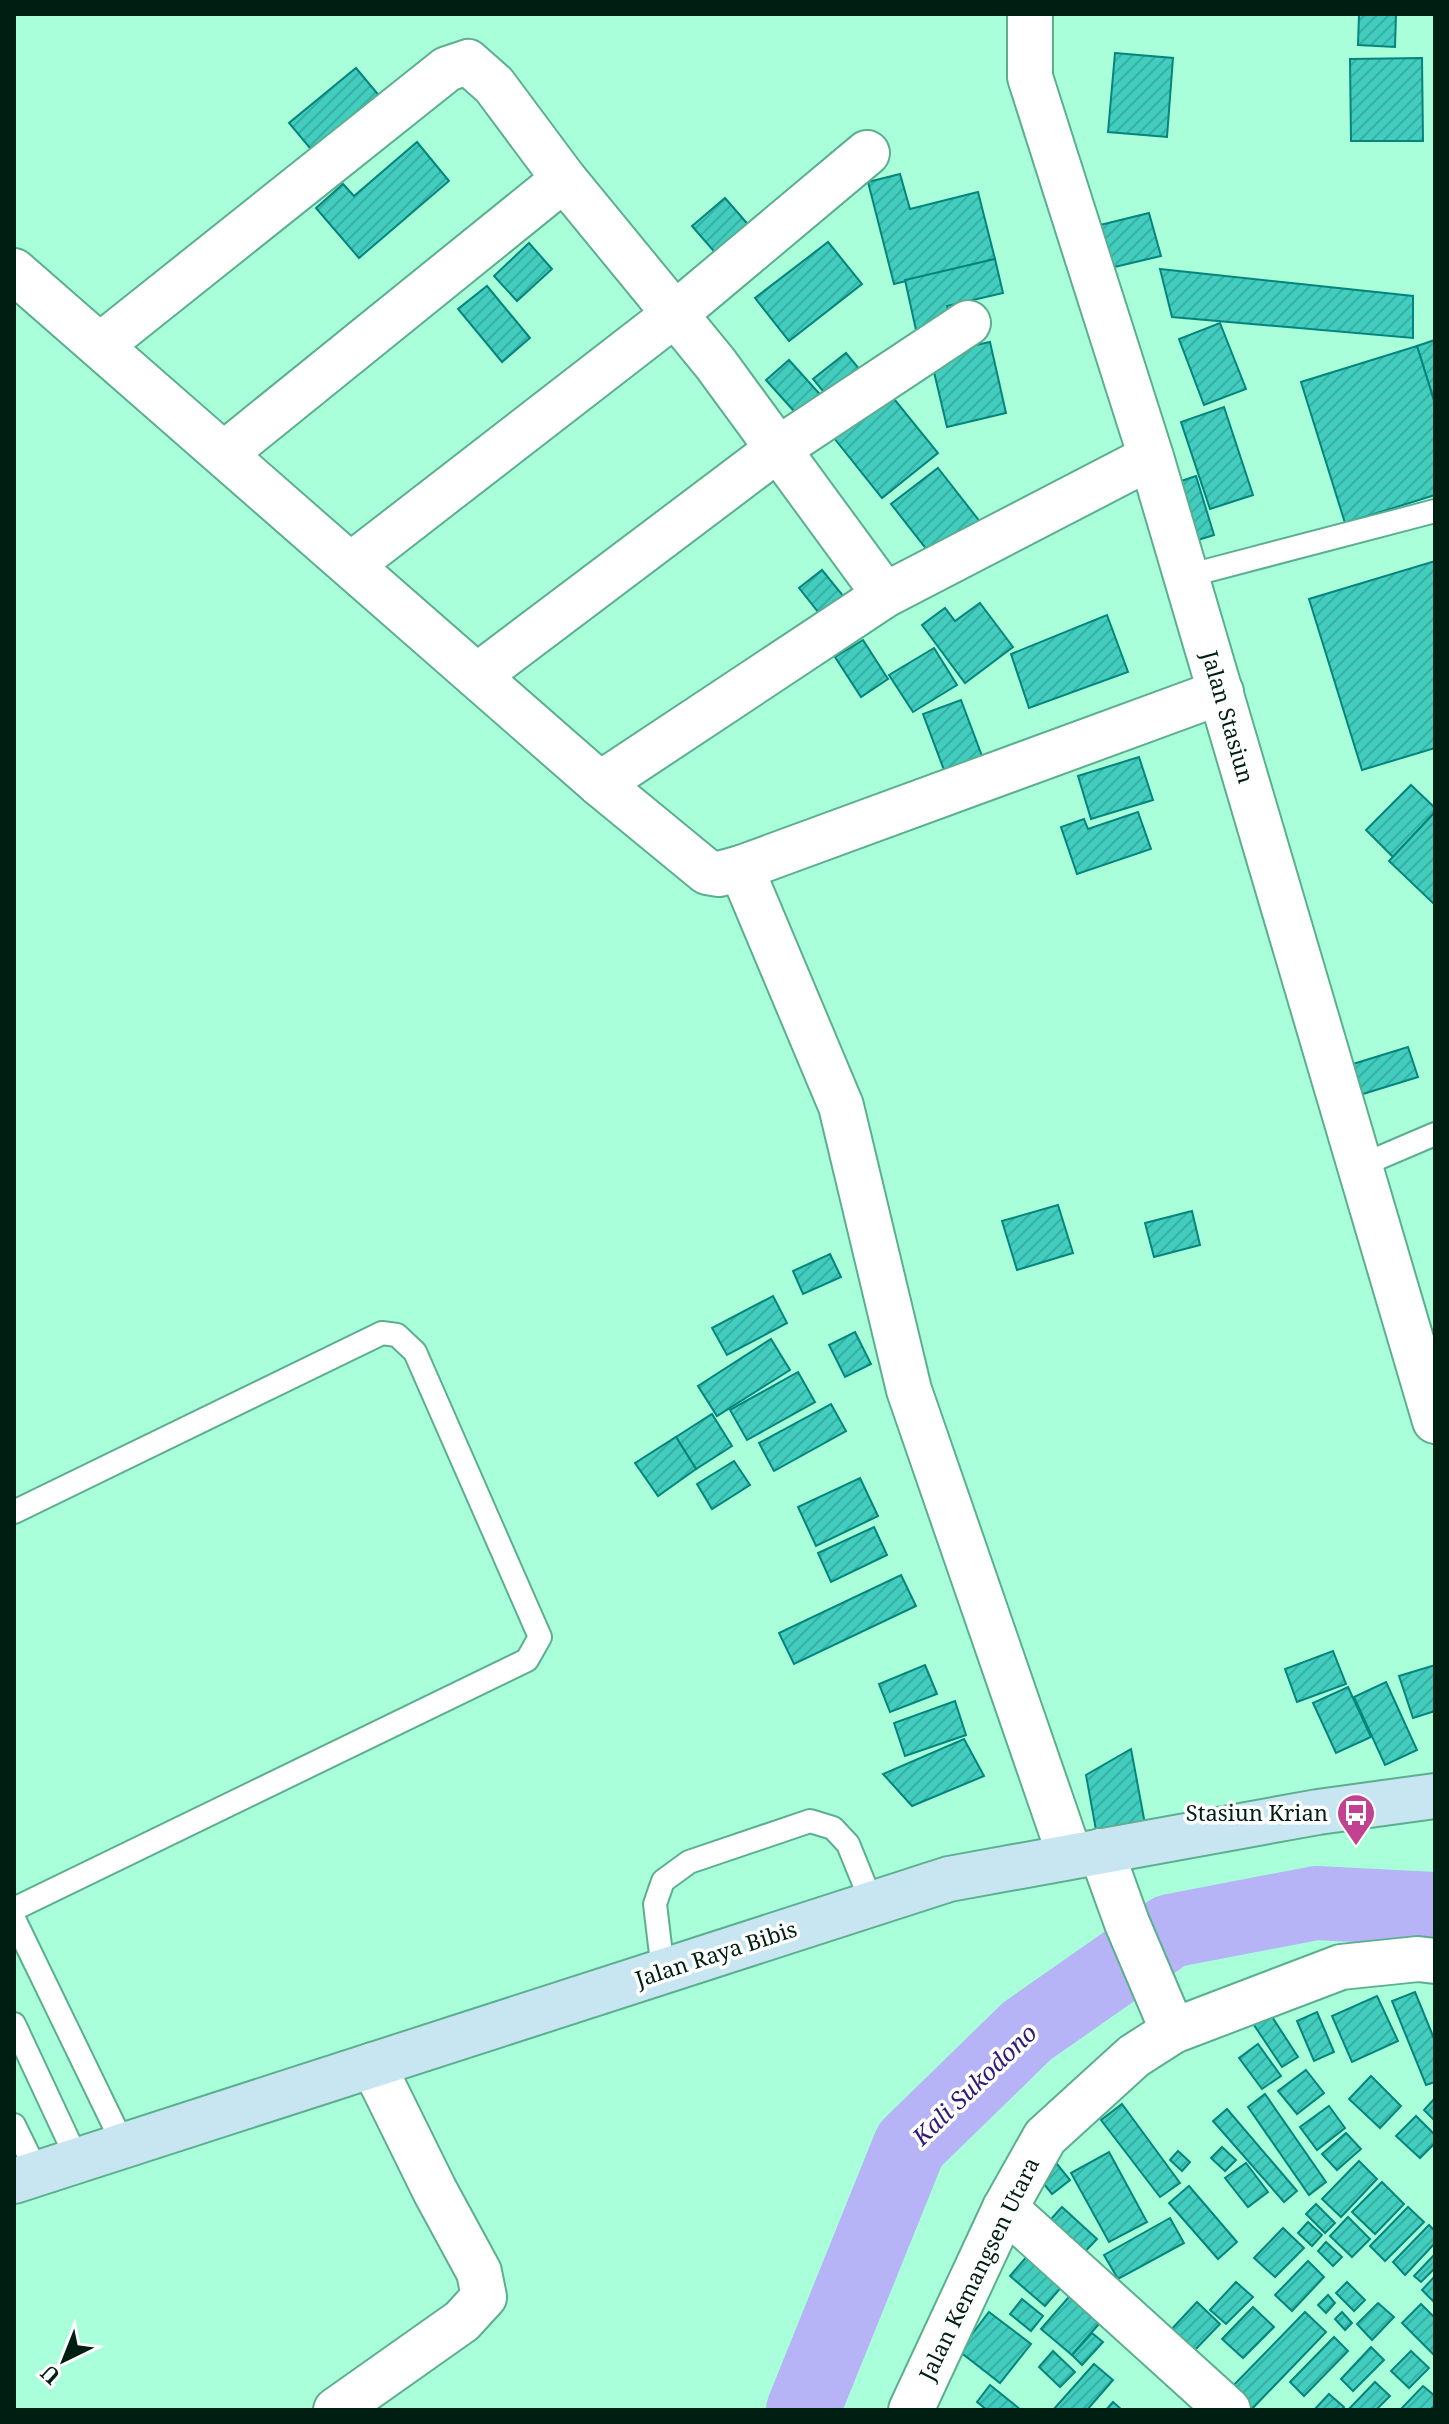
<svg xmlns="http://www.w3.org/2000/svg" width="1449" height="2424" viewBox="0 0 1449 2424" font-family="'Noto Serif',serif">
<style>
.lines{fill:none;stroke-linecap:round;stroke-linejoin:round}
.river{stroke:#b6b3f7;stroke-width:74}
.building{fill:url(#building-hatch);stroke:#05857c;stroke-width:2}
.service-casing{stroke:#5baf8e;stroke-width:26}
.minor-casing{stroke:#5baf8e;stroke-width:48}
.secondary-casing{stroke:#5baf8e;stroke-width:48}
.service{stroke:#fff;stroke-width:22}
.minor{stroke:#fff;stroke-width:44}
.secondary{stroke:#c8e6f2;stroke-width:44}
.labels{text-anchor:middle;stroke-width:7;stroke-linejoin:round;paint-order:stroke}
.street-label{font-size:22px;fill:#001f13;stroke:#fff}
.poi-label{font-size:22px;fill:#001f13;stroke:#fff;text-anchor:end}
.water-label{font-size:24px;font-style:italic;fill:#321a79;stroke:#fff}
</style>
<defs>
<pattern id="building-hatch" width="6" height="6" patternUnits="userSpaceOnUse" patternTransform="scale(2)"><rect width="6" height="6" fill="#42cdbf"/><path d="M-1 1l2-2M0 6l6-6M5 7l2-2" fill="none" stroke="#38b0a3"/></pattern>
</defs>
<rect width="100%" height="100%" fill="#aaffdb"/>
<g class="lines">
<!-- river -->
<path class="river" d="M803,2410L910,2145L1027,2031L1170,1931L1316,1903L1435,1909"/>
</g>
<!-- building -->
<g class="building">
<path d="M1359,14H1396L1395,47L1358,45Z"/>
<path d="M1115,53L1173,58L1167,137L1108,132Z"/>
<path d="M1422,58L1423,141H1351L1350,59Z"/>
<path d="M356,68L387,105L320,160L289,123Z"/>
<path d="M417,142L449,181L359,258L316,208L343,184L354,196Z"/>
<path d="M900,174L910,209L978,192L995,259L894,284L868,182Z"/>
<path d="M725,198L758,236L725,264L692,226Z"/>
<path d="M1149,213L1161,256L1106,269L1096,226Z"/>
<path d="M828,242L862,284L789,341L755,298Z"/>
<path d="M529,243L552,269L517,301L494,276Z"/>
<path d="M995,259L1003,293L947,306L951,322L916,330L905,280Z"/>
<path d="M1160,269L1413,296V338L1172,317Z"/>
<path d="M487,286L530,338L502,362L458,309Z"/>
<path d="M1220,323L1246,389L1204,405L1179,339Z"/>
<path d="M1435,340V404L1417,346Z"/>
<path d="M990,342L1006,413L947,427L930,355Z"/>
<path d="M1417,346L1435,404V495L1345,523L1301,382Z"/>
<path d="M846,353L865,376L832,402L813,379Z"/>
<path d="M789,360L825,400L802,420L766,380Z"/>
<path d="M890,394L938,453L882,498L834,438Z"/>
<path d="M1224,407L1253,495L1210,509L1181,422Z"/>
<path d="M938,468L981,523L935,560L891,504Z"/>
<path d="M1196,476L1214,535L1185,544L1166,486Z"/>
<path d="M1435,561V748L1362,770L1309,599Z"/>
<path d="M822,570L853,608L830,627L799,588Z"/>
<path d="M980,603L1013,647L965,683L922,625L945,608L955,621Z"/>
<path d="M1107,615L1128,672L1029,708L1011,654Z"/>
<path d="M863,640L888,679L861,697L835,657Z"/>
<path d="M934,648L957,685L913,712L889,675Z"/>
<path d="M961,700L988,772L950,786L923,714Z"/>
<path d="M1139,757L1153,800L1091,819L1078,776Z"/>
<path d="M1411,785L1435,808V812L1393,857L1366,830Z"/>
<path d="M1138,812L1151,849L1077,874L1061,827L1084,819L1088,829Z"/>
<path d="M1435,812V905L1389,861Z"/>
<path d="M1408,1047L1418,1077L1350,1098L1340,1068Z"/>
<path d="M1058,1205L1073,1253L1017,1270L1002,1221Z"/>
<path d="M1192,1211L1200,1245L1154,1257L1145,1223Z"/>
<path d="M830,1254L841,1277L803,1294L793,1271Z"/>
<path d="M773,1296L787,1323L727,1355L712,1328Z"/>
<path d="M855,1332L871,1364L845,1377L829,1345Z"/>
<path d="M771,1339L790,1370L717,1416L698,1386Z"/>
<path d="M798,1372L815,1402L747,1440L730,1410Z"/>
<path d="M831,1404L846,1431L774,1471L759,1443Z"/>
<path d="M712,1414L732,1446L696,1469L676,1437Z"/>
<path d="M676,1437L696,1469L658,1496L635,1463Z"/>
<path d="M734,1461L750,1485L712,1509L697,1484Z"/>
<path d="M860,1478L878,1516L816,1546L798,1507Z"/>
<path d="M874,1527L887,1555L831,1582L818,1553Z"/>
<path d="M901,1575L916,1606L794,1664L779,1633Z"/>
<path d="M1333,1651L1346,1684L1297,1702L1285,1669Z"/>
<path d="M925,1665L937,1694L890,1712L879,1684Z"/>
<path d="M1435,1665V1711L1413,1718L1399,1676Z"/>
<path d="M1386,1682L1417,1750L1385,1765L1354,1697Z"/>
<path d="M1348,1687L1371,1737L1336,1753L1313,1703Z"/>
<path d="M955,1701L966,1735L905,1756L894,1723Z"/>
<path d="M964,1739L984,1776L912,1806L883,1774Z"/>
<path d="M1131,1749L1145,1824L1098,1841L1086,1775Z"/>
<path d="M1415,1992L1435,2041V2082L1426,2085L1392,2001Z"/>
<path d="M1377,1996L1398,2041L1352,2062L1332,2016Z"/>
<path d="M1269,2012L1298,2057L1282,2067L1252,2022Z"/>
<path d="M1317,2012L1334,2052L1314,2061L1297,2021Z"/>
<path d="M1258,2044L1281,2076L1262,2089L1239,2058Z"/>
<path d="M1306,2070L1324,2093L1297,2114L1278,2091Z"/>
<path d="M1371,2076L1401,2106L1380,2128L1349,2099Z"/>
<path d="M1265,2094L1326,2182L1309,2195L1248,2107Z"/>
<path d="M1435,2098V2121L1424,2110Z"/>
<path d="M1122,2104L1180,2183L1160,2197L1101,2120Z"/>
<path d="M1329,2106L1345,2128L1317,2150L1300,2127Z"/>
<path d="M1227,2109L1297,2191L1284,2202L1213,2121Z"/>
<path d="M1416,2116L1435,2135V2143L1420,2158L1396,2136Z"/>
<path d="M1346,2133L1361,2149L1337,2170L1322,2154Z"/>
<path d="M1222,2147L1236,2160L1225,2171L1211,2158Z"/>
<path d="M1178,2151L1190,2162L1182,2171L1170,2160Z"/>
<path d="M1109,2152L1147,2222L1109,2242L1071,2173Z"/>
<path d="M1359,2161L1377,2179L1341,2217L1322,2199Z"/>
<path d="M1246,2163L1268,2192L1248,2207L1225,2178Z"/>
<path d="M1057,2164L1070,2180L1052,2194L1039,2178Z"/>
<path d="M1382,2182L1404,2204L1375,2234L1352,2212Z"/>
<path d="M1189,2186L1237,2242L1218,2259L1169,2203Z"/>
<path d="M1316,2204L1335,2223L1325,2233L1306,2214Z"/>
<path d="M1062,2207L1097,2239L1075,2262L1041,2230Z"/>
<path d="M1408,2207L1424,2222L1385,2261L1370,2246Z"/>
<path d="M1348,2217L1370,2239L1352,2257L1330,2236Z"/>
<path d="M1170,2218L1184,2243L1118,2279L1104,2255Z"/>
<path d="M1308,2222L1322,2235L1312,2246L1298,2233Z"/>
<path d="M1429,2225L1435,2231V2243L1405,2275L1393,2262Z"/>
<path d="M1283,2228L1304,2248L1275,2277L1254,2258Z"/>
<path d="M1326,2242L1342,2257L1333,2266L1318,2251Z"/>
<path d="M1029,2254L1064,2284L1045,2306L1010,2276Z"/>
<path d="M1435,2254V2268L1421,2282L1414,2276Z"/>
<path d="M1308,2261L1324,2277L1292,2311L1275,2295Z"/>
<path d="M1435,2276V2303L1422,2290Z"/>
<path d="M1236,2282L1253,2297L1226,2324L1210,2310Z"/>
<path d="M1347,2282L1365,2300L1354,2311L1336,2293Z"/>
<path d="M1081,2283L1111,2310L1072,2355L1041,2329Z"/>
<path d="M1328,2295L1335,2303L1326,2313L1318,2305Z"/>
<path d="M1022,2299L1043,2316L1031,2331L1010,2314Z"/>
<path d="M1197,2302L1220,2324L1190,2355L1168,2333Z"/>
<path d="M1378,2303L1394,2317L1372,2340L1357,2324Z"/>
<path d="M1421,2304L1435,2318V2356L1402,2323Z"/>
<path d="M1253,2307L1274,2327L1243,2358L1222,2339Z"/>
<path d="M989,2312L1031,2344L1000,2383L959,2351Z"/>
<path d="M1305,2312L1326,2332L1251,2410H1246L1227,2392Z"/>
<path d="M1342,2312L1352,2323L1345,2330L1335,2319Z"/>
<path d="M1092,2333L1103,2342L1082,2365L1072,2355Z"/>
<path d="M1334,2337L1348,2351L1304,2396L1290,2382Z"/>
<path d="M1371,2347L1384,2360L1353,2391L1341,2379Z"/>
<path d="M1053,2351L1075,2372L1060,2387L1039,2367Z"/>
<path d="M1411,2351L1429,2368L1409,2388L1391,2371Z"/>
<path d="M1094,2364L1113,2380L1087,2410H1053Z"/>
<path d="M1375,2382L1390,2396L1376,2410H1348Z"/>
<path d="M990,2385L1021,2410H987L977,2402Z"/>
<path d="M1423,2386L1435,2396V2405L1430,2410H1400Z"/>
<path d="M1329,2394L1344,2407L1341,2410H1314Z"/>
<path d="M1113,2402L1122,2410H1106Z"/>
</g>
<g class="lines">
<!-- service casing -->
<g class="service-casing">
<g id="service">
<path d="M1187,576L1435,511"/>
<path d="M1360,1166L1435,1134"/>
<path d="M14,1512L382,1333L397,1335L415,1352L540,1637L527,1660L14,1909"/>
<path d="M14,1919L124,2146"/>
<path d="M663,1971L655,1904L663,1881L689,1862L810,1821L833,1828L848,1844L872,1903"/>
<path d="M14,2024L78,2161"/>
<path d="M14,2125L38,2174"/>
</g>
</g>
<!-- minor casing -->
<g class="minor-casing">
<g id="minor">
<path d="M1030,14V77L1151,457L1435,1421"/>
<path d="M14,271L600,784L707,872L719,874L741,868L1221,692"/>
<path d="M101,345L447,69L468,62L494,85L564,179L715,363L885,595"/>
<path d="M224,454L564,179"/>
<path d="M351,565L675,314L867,153"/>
<path d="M477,676L778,449L968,323"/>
<path d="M600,784L885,595L1151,457"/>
<path d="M741,868L841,1106L909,1390L1070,1856"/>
<path d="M1101,1851L1127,1923L1173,2031"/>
<path d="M1005,2208L1228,2410"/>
<path d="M336,2410L462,2321L484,2297L479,2272L435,2191L373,2065"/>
<path d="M911,2410L1005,2208L1045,2137L1134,2056L1173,2031L1341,1967L1418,1959L1435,1961"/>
</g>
</g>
<!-- secondary casing -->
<g class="secondary-casing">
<path id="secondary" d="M14,2181L949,1879L1318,1812L1435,1796"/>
</g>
<!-- service -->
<use href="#service" class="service"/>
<!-- minor -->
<use href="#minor" class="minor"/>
<!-- secondary -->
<use href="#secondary" class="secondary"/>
</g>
<!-- icons -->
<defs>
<g id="bus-pin" transform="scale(2)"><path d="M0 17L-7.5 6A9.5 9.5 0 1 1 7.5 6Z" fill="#c04290" stroke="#fff"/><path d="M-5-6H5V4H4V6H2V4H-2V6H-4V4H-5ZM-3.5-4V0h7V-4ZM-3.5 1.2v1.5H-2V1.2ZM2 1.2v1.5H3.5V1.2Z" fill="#fff"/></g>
</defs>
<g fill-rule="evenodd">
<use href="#bus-pin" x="1356" y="1813"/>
</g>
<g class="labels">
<!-- street labels -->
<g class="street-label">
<text transform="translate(1228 717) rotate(74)" y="8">Jalan Stasiun</text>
<text transform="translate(716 1954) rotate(-18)" y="8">Jalan Raya Bibis</text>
<text transform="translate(979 2269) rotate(-64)" y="8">Jalan Kemangsen Utara</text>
</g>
<!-- poi labels -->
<g class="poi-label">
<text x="1328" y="1821">Stasiun Krian</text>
</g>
<!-- water labels -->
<g class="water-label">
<text transform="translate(975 2085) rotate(-44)" y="8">Kali Sukodono</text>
</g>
</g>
<!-- border -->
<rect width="1449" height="2424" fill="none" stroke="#001f13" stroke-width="32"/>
<!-- north arrow -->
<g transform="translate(64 2360) rotate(223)" stroke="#ffffff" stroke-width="6" paint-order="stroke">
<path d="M0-6L14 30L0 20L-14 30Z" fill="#001f13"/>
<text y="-12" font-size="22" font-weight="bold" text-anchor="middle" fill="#001f13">U</text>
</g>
</svg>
